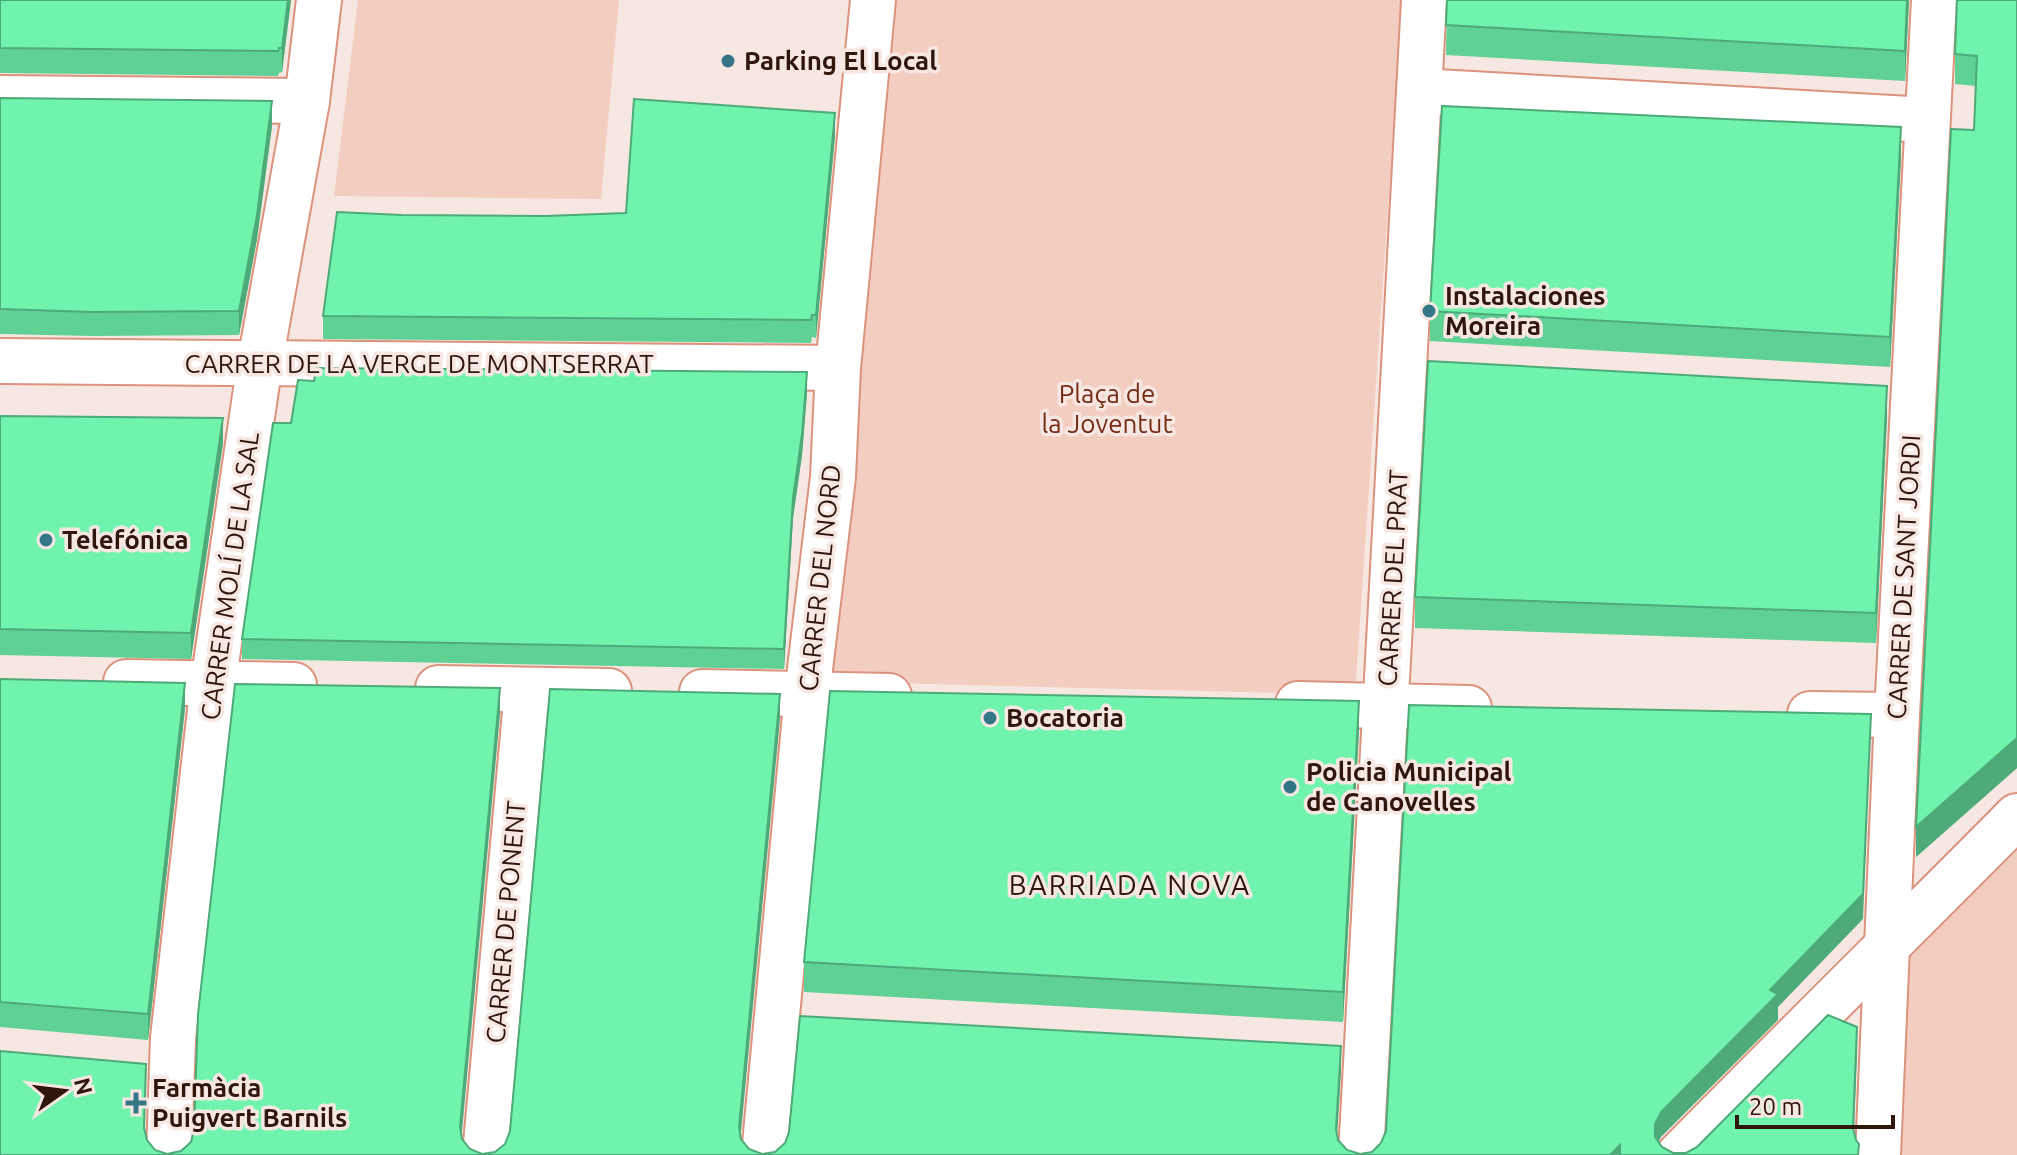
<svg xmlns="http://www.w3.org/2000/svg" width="2017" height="1155" viewBox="0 0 2017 1155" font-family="Ubuntu,sans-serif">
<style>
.green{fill:#f4cdc1}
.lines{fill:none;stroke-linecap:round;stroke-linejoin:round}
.minor-casing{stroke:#db937d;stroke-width:48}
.minor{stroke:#fff;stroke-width:44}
.wall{fill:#60d194}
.shaded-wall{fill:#4eaa78}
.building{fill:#70f3ac;stroke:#4eaa78;stroke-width:2}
.poi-dot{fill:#337687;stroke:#f7e7e2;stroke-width:3}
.labels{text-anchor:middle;stroke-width:7;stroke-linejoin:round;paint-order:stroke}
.poi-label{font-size:26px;font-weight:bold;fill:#31160e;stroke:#f7e7e2;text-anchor:start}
.street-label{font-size:26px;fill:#31160e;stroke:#f7e7e2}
.park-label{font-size:26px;fill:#762b14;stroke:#f7e7e2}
.neighbourhood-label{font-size:28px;letter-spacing:2px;fill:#31160e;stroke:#f7e7e2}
</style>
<rect width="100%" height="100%" fill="#f7e7e2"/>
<!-- green -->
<g class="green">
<path d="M358,0H619L601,199L334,196Z"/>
<path d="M875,0H1402L1355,695L809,681Z"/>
<path d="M2017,847V1155H1896L1908,949Z"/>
</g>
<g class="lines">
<!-- minor casing -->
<g class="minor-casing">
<g id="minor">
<path d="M1419,91L1927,120"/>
<path d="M0,98L307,101"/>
<path d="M0,361L838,368"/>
<path d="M126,682L294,685"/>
<path d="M438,688L609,691"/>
<path d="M702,692L889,696"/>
<path d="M1298,704L1469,708"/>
<path d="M1810,714L1897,715"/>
<path d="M169,1155L173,1038L213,684L260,362L307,101L319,0"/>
<path d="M485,1155L527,690"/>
<path d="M764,1155L807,694L833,477L838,368L873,0"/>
<path d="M1361,1155L1424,0"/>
<path d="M1679,1155C1791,1041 1905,929 2017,816"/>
<path d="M1878,1155L1897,715L1934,0"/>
</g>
</g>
<!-- minor -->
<use href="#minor" class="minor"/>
</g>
<!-- wall -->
<g class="wall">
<path d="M0,0H291L282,72L279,73L278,76L0,73Z"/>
<path d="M1447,0H1909L1905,81L1446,55Z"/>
<path d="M2017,0V768L1916,857L1974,130L1976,86L1955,84V54Z"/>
<path d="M0,98L272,126L257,239L239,335L92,336L0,334Z"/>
<path d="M835,136L816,338L812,337L811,343L323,339V316L402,215L546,216L626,213Z"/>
<path d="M1901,157L1890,367L1430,341V311Z"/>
<path d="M807,393L802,455L793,518L784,669L242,659V639L291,423Z"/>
<path d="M0,416L223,443L191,659L0,655Z"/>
<path d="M1887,417L1876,643L1415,628V597Z"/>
<path d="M0,679L185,708L148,1040L0,1027Z"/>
<path d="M1359,730L1343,1022L804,992V962Z"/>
</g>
<!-- shaded-wall -->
<g class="shaded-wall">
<path d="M288,0H291L282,72V48Z"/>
<path d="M1907,0H1909L1905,81V51Z"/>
<path d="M272,101V126L257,239L239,335V311Z"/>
<path d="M835,113V136L816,338V315Z"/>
<path d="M1901,127V157L1890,367V337Z"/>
<path d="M807,372V393L802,455L793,518L784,669V649L793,498Z"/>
<path d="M1887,386V417L1876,643V613Z"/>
<path d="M223,418V443L191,659V633Z"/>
<path d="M185,683V708L148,1040V1014Z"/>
<path d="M500,688V714L460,1153V1127Z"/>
<path d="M780,694V719L739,1153V1127Z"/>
<path d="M1359,701V730L1343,1022V992Z"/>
<path d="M1871,714L1863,919L1778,1007V1020L1661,1137L1655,1149V1124L1661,1112L1770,990Z"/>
<path d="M2017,738V768L1916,857V827Z"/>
<path d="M1857,1027V1053L1853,1154V1128Z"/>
<path d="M1341,1046V1072L1336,1154V1129Z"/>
<path d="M1620,1145V1155H1610Z"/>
</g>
<!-- building -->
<g class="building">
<path d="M0,0H288L282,48H279L278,51L0,48Z"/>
<path d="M1447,0H1907L1905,51L1446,25Z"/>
<path d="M1957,0H2017V738L1916,827L1951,129L1974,130L1977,56L1955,54Z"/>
<path d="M0,98L272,101L257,215L239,311L92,312L0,309Z"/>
<path d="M634,99L835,113L816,315H812L811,320L323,316L337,212L402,215L546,216L626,213Z"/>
<path d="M1442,106L1901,127L1890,337L1430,311Z"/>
<path d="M1428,361L1887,386L1876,613L1415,597Z"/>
<path d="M316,368L807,372L802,434L793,498L784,649L242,639L273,423H291L298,380L314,381Z"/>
<path d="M0,416L223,418L191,633L0,629Z"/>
<path d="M0,679L185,683L148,1014L0,1002Z"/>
<path d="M235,684L500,688L460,1127L462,1139L470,1149L482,1154L495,1152L505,1144L510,1131L550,689L780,694L739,1127L741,1139L749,1149L762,1154L775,1152L785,1143L789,1132L800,1016L1341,1046L1336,1129L1338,1140L1347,1150L1360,1154L1372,1152L1381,1143L1386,1131L1409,705L1871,714L1863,894L1770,990L1778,994L1661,1112L1655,1124V1137L1662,1147L1673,1153H1686L1697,1147L1828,1015L1857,1027L1853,1128L1856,1140L1859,1144L1858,1155H1620V1145L1610,1155H0V1051L146,1064L144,1128L147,1140L155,1150L167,1154L181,1151L191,1142L194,1130L198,1014Z"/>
<path d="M830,691L1359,701L1343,992L804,962Z"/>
</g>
<!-- markers -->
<g class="poi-dot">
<circle cx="728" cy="61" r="8"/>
<circle cx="1429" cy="311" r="8"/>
<circle cx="46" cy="540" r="8"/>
<circle cx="990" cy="718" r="8"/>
<circle cx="1290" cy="787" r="8"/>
<path d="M132 1091h8v8h8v8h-8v8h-8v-8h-8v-8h8z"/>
</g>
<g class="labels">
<!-- poi labels -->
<g class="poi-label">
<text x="744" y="70">Parking El Local</text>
<text x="1445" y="305">Instalaciones<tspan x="1445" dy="30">Moreira</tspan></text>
<text x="62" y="549">Telefónica</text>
<text x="1006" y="727">Bocatoria</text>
<text x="1306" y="781">Policia Municipal<tspan x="1306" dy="30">de Canovelles</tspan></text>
<text x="152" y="1097">Farmàcia<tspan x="152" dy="30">Puigvert Barnils</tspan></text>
</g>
<!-- street labels -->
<g class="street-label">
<text x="419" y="373">CARRER DE LA VERGE DE MONTSERRAT</text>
<text transform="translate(230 576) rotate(-82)" y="9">CARRER MOLÍ DE LA SAL</text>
<text transform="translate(1904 577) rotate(-87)" y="9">CARRER DE SANT JORDI</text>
<text transform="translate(820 578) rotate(-84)" y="9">CARRER DEL NORD</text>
<text transform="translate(1393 578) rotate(-87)" y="9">CARRER DEL PRAT</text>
<text transform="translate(506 922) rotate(-85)" y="9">CARRER DE PONENT</text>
</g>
<!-- park labels -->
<g class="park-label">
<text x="1107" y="403">Plaça de<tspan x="1107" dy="30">la Joventut</tspan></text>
</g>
<!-- neighbourhood labels -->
<g class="neighbourhood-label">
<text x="1130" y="895">BARRIADA NOVA</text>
</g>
</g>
<!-- north arrow -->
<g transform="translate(64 1091) rotate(76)" stroke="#f7e7e2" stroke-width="6" paint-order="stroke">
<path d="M0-6L14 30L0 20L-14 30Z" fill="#31160e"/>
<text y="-12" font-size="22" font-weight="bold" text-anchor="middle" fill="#31160e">N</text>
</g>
<!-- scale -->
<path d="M1737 1115v12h156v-12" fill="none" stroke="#31160e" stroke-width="4"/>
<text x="1749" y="1115" font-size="24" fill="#31160e" stroke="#f7e7e2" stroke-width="6" paint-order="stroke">20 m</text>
</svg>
